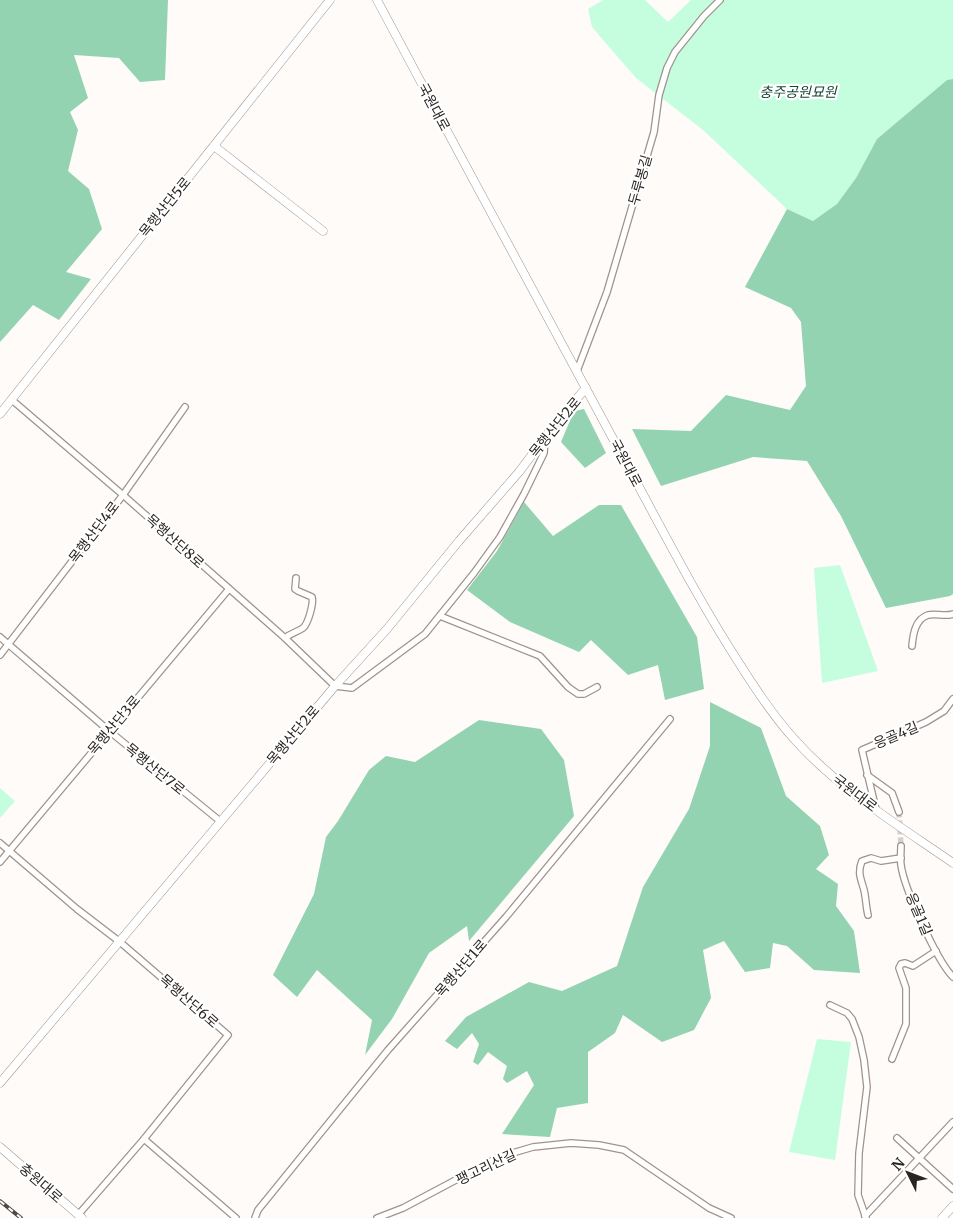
<svg xmlns="http://www.w3.org/2000/svg" width="953" height="1218" viewBox="0 0 953 1218" font-family="Merriweather,'Noto Sans KR',serif">
<style>
.green{fill:#c4fedf}
.forest{fill:#93d3b2}
.lines{fill:none;stroke-linecap:round;stroke-linejoin:round}
.minor-tunnel{stroke:#d4d0ce;stroke-width:5.5;stroke-dasharray:5.5 3;stroke-linecap:butt}
.minor-casing{stroke:#a0938b;stroke-width:8}
.tertiary-casing{stroke:#a0938b;stroke-width:9}
.minor{stroke:#fff;stroke-width:5.5}
.tertiary{stroke:#fff;stroke-width:8}
.rail-casing{stroke:#4f4a47;stroke-width:4}
.rail{stroke:#fff;stroke-width:2;stroke-dasharray:5.5;stroke-linecap:butt}
.labels{text-anchor:middle;stroke-width:4.5;stroke-linejoin:round;paint-order:stroke}
.park-label{font-size:14px;font-style:italic;fill:#12452f;stroke:#fff}
.street-label{font-size:14px;fill:#2a2522;stroke:#fff}
</style>
<rect width="100%" height="100%" fill="#fefbf9"/>
<!-- green -->
<g class="green">
<path d="M603,0H645L668,22L691,0H953V79L947,80L877,139L856,178L837,204L813,221L787,209L703,130L636,78L592,27L588,9Z"/>
<path d="M840,565L878,671L822,683L814,568Z"/>
<path d="M0,788L15,801L0,818Z"/>
<path d="M817,1039L851,1042L835,1160L789,1152Z"/>
</g>
<!-- forest -->
<g class="forest">
<path d="M0,0H168L165,80L140,82L119,58L74,55L88,98L70,112L78,130L68,171L89,189L102,229L66,272L91,279L59,320L33,305L0,342Z"/>
<path d="M953,79V594L950,596L886,608L841,516L807,461L753,457L661,486L632,429L691,431L726,395L790,410L806,386L801,322L791,308L745,287L787,209L813,221L837,204L856,178L877,139L947,80Z"/>
<path d="M584,409L606,453L585,468L561,442L574,411Z"/>
<path d="M524,502L553,536L599,505H621L697,637L704,689L665,700L658,665L628,675L591,640L579,652L510,622L467,590L497,551Z"/>
<path d="M710,702L761,728L786,796L820,826L829,855L816,869L838,884L836,906L854,931L860,973L814,970L787,946L773,943L770,968L745,972L724,941L703,950L711,998L694,1030L662,1042L623,1015L615,1033L588,1052V1103L557,1108L550,1137L502,1134L534,1085L527,1071L507,1083L503,1079L507,1066L488,1052L478,1065L473,1062L479,1044L472,1033L457,1049L445,1041L466,1017L529,982L562,991L617,966L643,887L689,809L710,746Z"/>
<path d="M479,720L541,729L564,760L574,816L469,941L467,926L429,953L392,1019L365,1055L372,1020L317,970L297,997L273,975L314,894L326,837L338,821L369,770L386,756L415,762Z"/>
</g>
<g class="lines">
<!-- minor-tunnel -->
<path class="minor-tunnel" d="M899,812L901,846"/>
<!-- minor casing -->
<g class="minor-casing">
<g id="minor">
<path d="M577,371L607,292L654,132L659,95L667,68L675,52L704,16L720,0"/>
<path d="M12,400L123,495L285,638L335,686L352,688L425,634L474,573L500,537L524,494L544,453L545,437"/>
<path d="M440,616L540,656L568,687L578,694H584L597,687"/>
<path d="M0,637L108,730L220,821"/>
<path d="M285,638C291,633 297,632 303,628C308,624 314,603 312,597L298,591L295,589L296,578"/>
<path d="M912,646C913,635 915,619 928,615C936,613 945,617 953,614"/>
<path d="M0,655L123,495L185,407"/>
<path d="M867,775L892,793L899,812"/>
<path d="M876,810L862,750L926,722L944,711L953,699"/>
<path d="M0,843L77,909L120,942L228,1035L144,1139L236,1218"/>
<path d="M901,846C901,852 900,859 901,865C904,888 937,961 953,977"/>
<path d="M0,862L229,589"/>
<path d="M868,915C866,907 866,898 864,890C861,879 857,872 862,861L871,858L881,861L901,858"/>
<path d="M830,1005L847,1013L852,1019L859,1037L864,1060L867,1087L859,1153L858,1195L866,1218"/>
<path d="M892,1059L906,1024V988L899,968L901,964L905,963L913,966L936,951"/>
<path d="M897,1138L953,1189"/>
<path d="M78,1215L144,1139"/>
<path d="M865,1216L953,1122"/>
<path d="M255,1218L258,1210L388,1050L506,917L670,719"/>
<path d="M377,1218L403,1208L499,1157L533,1147L571,1143L599,1145L624,1150L709,1208L731,1218"/>
</g>
</g>
<!-- tertiary casing -->
<g class="tertiary-casing">
<g id="tertiary">
<path d="M377,0C459,154 542,307 625,461C662,529 697,598 739,663C756,690 773,716 795,740C840,790 898,825 953,863"/>
<path d="M214,146L323,231"/>
<path d="M0,414L330,0"/>
<path d="M0,1083L335,686L387,629L459,541L519,472L558,420L586,388"/>
<path d="M0,1147L82,1218"/>
<path d="M942,1218L953,1206"/>
</g>
</g>
<!-- minor -->
<use href="#minor" class="minor"/>
<!-- tertiary -->
<use href="#tertiary" class="tertiary"/>
<!-- rail casing -->
<g class="rail-casing">
<path id="rail" d="M0,1201L21,1218"/>
</g>
<!-- rail -->
<use href="#rail" class="rail"/>
</g>
<g class="labels">
<!-- park labels -->
<g class="park-label">
<text x="798" y="97">충주공원묘원</text>
</g>
<!-- street labels -->
<g class="street-label">
<text transform="translate(434 107) rotate(62)" y="5">국원대로</text>
<text transform="translate(640 180) rotate(-74)" y="5">두루봉길</text>
<text transform="translate(165 207) rotate(-51)" y="5">목행산단5로</text>
<text transform="translate(555 427) rotate(-51)" y="5">목행산단2로</text>
<text transform="translate(626 463) rotate(62)" y="5">국원대로</text>
<text transform="translate(94 532) rotate(-53)" y="5">목행산단4로</text>
<text transform="translate(175 541) rotate(42)" y="5">목행산단8로</text>
<text transform="translate(114 725) rotate(-50)" y="5">목행산단3로</text>
<text transform="translate(293 735) rotate(-50)" y="5">목행산단2로</text>
<text transform="translate(896 735) rotate(-23)" y="5">응골4길</text>
<text transform="translate(155 769) rotate(39)" y="5">목행산단7로</text>
<text transform="translate(855 793) rotate(37)" y="5">국원대로</text>
<text transform="translate(919 914) rotate(67)" y="5">응골1길</text>
<text transform="translate(461 968) rotate(-49)" y="5">목행산단1로</text>
<text transform="translate(189 1001) rotate(41)" y="5">목행산단6로</text>
<text transform="translate(486 1167) rotate(-25)" y="5">팽고리산길</text>
<text transform="translate(41 1183) rotate(41)" y="5">충원대로</text>
</g>
</g>
<!-- north arrow -->
<g transform="translate(908 1173) rotate(312)" stroke="#ffffff" stroke-width="4" paint-order="stroke">
<path d="M0-4L9 19L0 12L-9 19Z" fill="#2a2522"/>
<text y="-8" font-size="14" font-weight="bold" text-anchor="middle" fill="#2a2522">N</text>
</g>
</svg>
